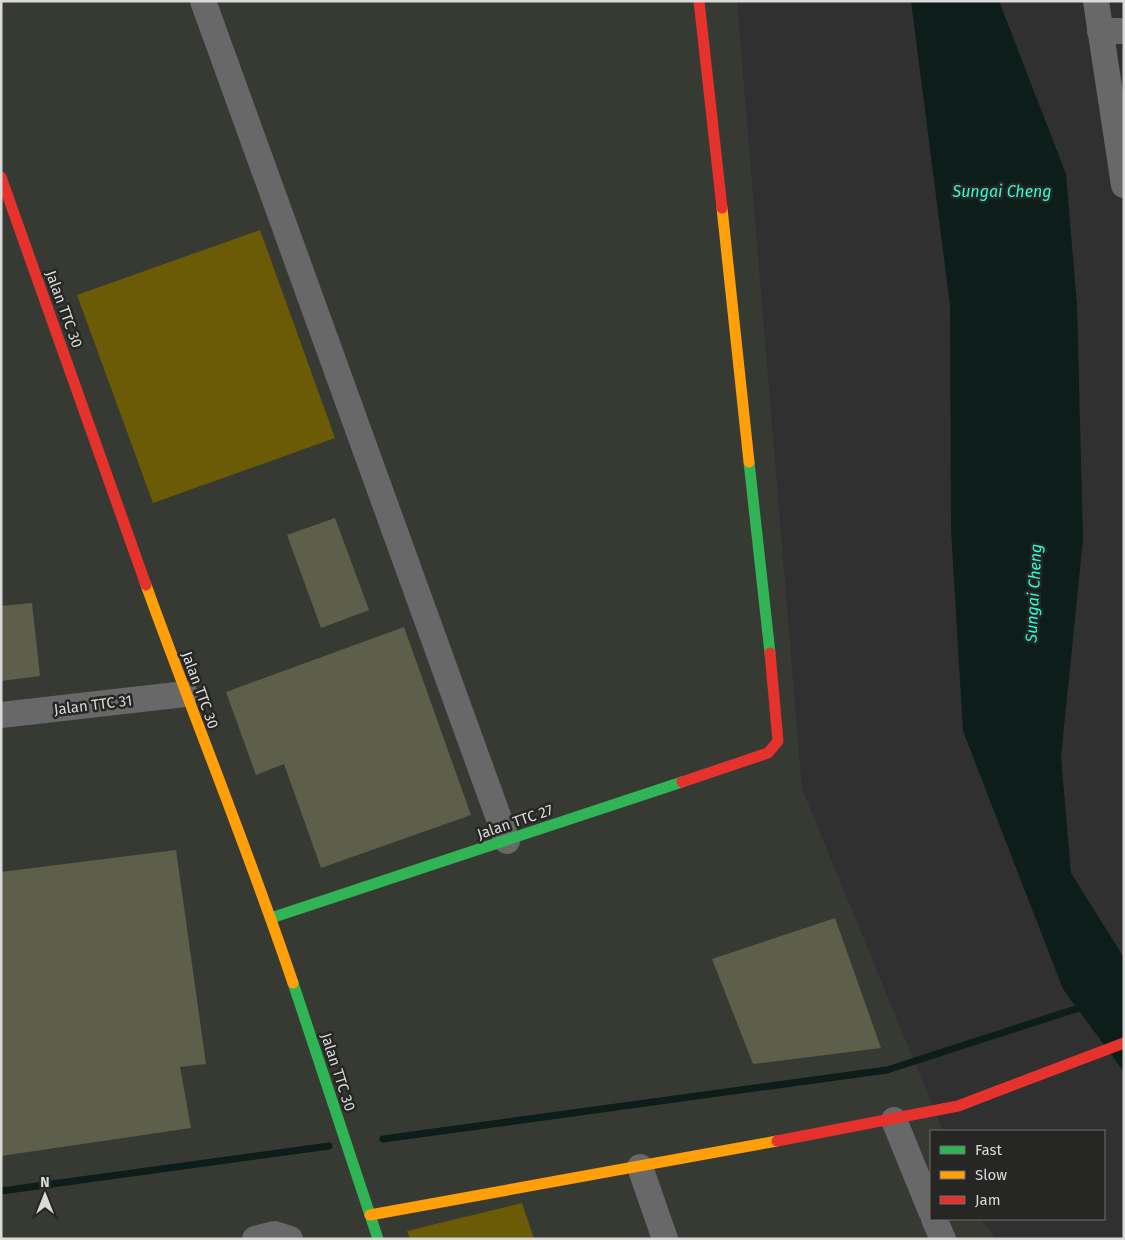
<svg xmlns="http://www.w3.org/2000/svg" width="1125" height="1240" viewBox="0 0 1125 1240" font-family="'Fira Sans',sans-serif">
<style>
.built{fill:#363a33}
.forest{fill:#6b5b06}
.water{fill:#0d1d19}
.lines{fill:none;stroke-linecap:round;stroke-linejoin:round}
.stream{stroke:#0d1d19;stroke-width:7}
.building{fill:#5d5f4b}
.street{stroke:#676867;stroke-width:26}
.fast{stroke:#30b455;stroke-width:11}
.slow{stroke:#ff9f0a;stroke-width:11}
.jam{stroke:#e5322d;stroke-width:11}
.labels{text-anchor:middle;stroke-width:5;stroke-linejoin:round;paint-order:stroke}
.street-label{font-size:15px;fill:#d9dad9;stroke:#262725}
.water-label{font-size:16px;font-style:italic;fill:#33fbd3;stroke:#262725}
</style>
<rect width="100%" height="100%" fill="#303030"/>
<!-- built -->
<path class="built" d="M1,1H737L802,789L943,1131H931V1219H980L996,1239H1Z"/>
<!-- forest -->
<g class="forest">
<path d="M260,230L335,438L153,503L77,295Z"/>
<path d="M522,1203L534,1239H410L407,1231Z"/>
</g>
<!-- water -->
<path class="water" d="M911,1H999L1066,174L1077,305L1083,539L1061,757L1071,873L1124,958V1072L1063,989L963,731L951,529L950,305Z"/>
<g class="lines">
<!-- stream -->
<g class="stream">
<path d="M383,1139L887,1070L1085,1006"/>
<path d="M1,1191L329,1146"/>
</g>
</g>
<!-- building -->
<g class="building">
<path d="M335,518L369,610L321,628L287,535Z"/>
<path d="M32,603L40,676L1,681V606Z"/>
<path d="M404,627L471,815L321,868L284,764L256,775L226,692Z"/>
<path d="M176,850L206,1064L180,1067L191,1128L1,1156V872Z"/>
<path d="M835,918L881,1048L753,1064L712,959Z"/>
</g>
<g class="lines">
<!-- street -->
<g class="street">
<path d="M203,1L507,841"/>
<path d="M1096,1L1124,185"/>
<path d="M1100,31H1124"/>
<path d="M1,715L185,694"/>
<path d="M894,1120L931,1211"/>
<path d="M640,1167L665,1239"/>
<path d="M934,1219L943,1239"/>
<path d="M255,1239L274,1234L290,1239"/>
</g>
<!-- fast -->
<g class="fast">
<path d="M749,462L770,653"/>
<path d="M271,918L682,782"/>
<path d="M293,983L378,1239"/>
</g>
<!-- slow -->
<g class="slow">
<path d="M722,208L749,462"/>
<path d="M146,585C194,718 248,849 293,983"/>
<path d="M370,1215L777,1141"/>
</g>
<!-- jam -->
<g class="jam">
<path d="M699,1L722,208"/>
<path d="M1,177L146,585"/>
<path d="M682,782L768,753L778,741L770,653"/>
<path d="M777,1141L958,1106L1124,1043"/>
</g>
</g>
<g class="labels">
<!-- street labels -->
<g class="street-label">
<text transform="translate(64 309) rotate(70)" y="5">Jalan TTC 30</text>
<text transform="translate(200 690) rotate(70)" y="5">Jalan TTC 30</text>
<text transform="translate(93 705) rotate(-7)" y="5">Jalan TTC 31</text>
<text transform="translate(515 822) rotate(-19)" y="5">Jalan TTC 27</text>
<text transform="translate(338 1072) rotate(72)" y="5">Jalan TTC 30</text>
</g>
<!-- water labels -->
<g class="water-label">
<text x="1002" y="197">Sungai Cheng</text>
<text transform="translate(1033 593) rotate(-87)" y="6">Sungai Cheng</text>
</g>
</g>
<!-- border -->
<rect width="1125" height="1240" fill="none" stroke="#d9dad9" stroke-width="5"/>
<!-- legend -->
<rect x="930" y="1130" width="175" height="90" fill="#262725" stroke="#6e6f6d"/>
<rect x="940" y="1146" width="25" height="8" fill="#30b455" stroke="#6e6f6d"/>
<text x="975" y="1155" font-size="15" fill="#d9dad9">Fast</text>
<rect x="940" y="1171" width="25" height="8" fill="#ff9f0a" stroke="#6e6f6d"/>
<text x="975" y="1180" font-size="15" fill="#d9dad9">Slow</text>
<rect x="940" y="1196" width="25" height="8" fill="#e5322d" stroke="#6e6f6d"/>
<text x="975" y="1205" font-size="15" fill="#d9dad9">Jam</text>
<!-- north arrow -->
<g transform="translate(45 1195)" stroke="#262725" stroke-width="4" paint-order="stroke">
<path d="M0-4L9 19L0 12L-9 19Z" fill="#d9dad9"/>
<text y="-8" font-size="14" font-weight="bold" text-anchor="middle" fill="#d9dad9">N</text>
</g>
</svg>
